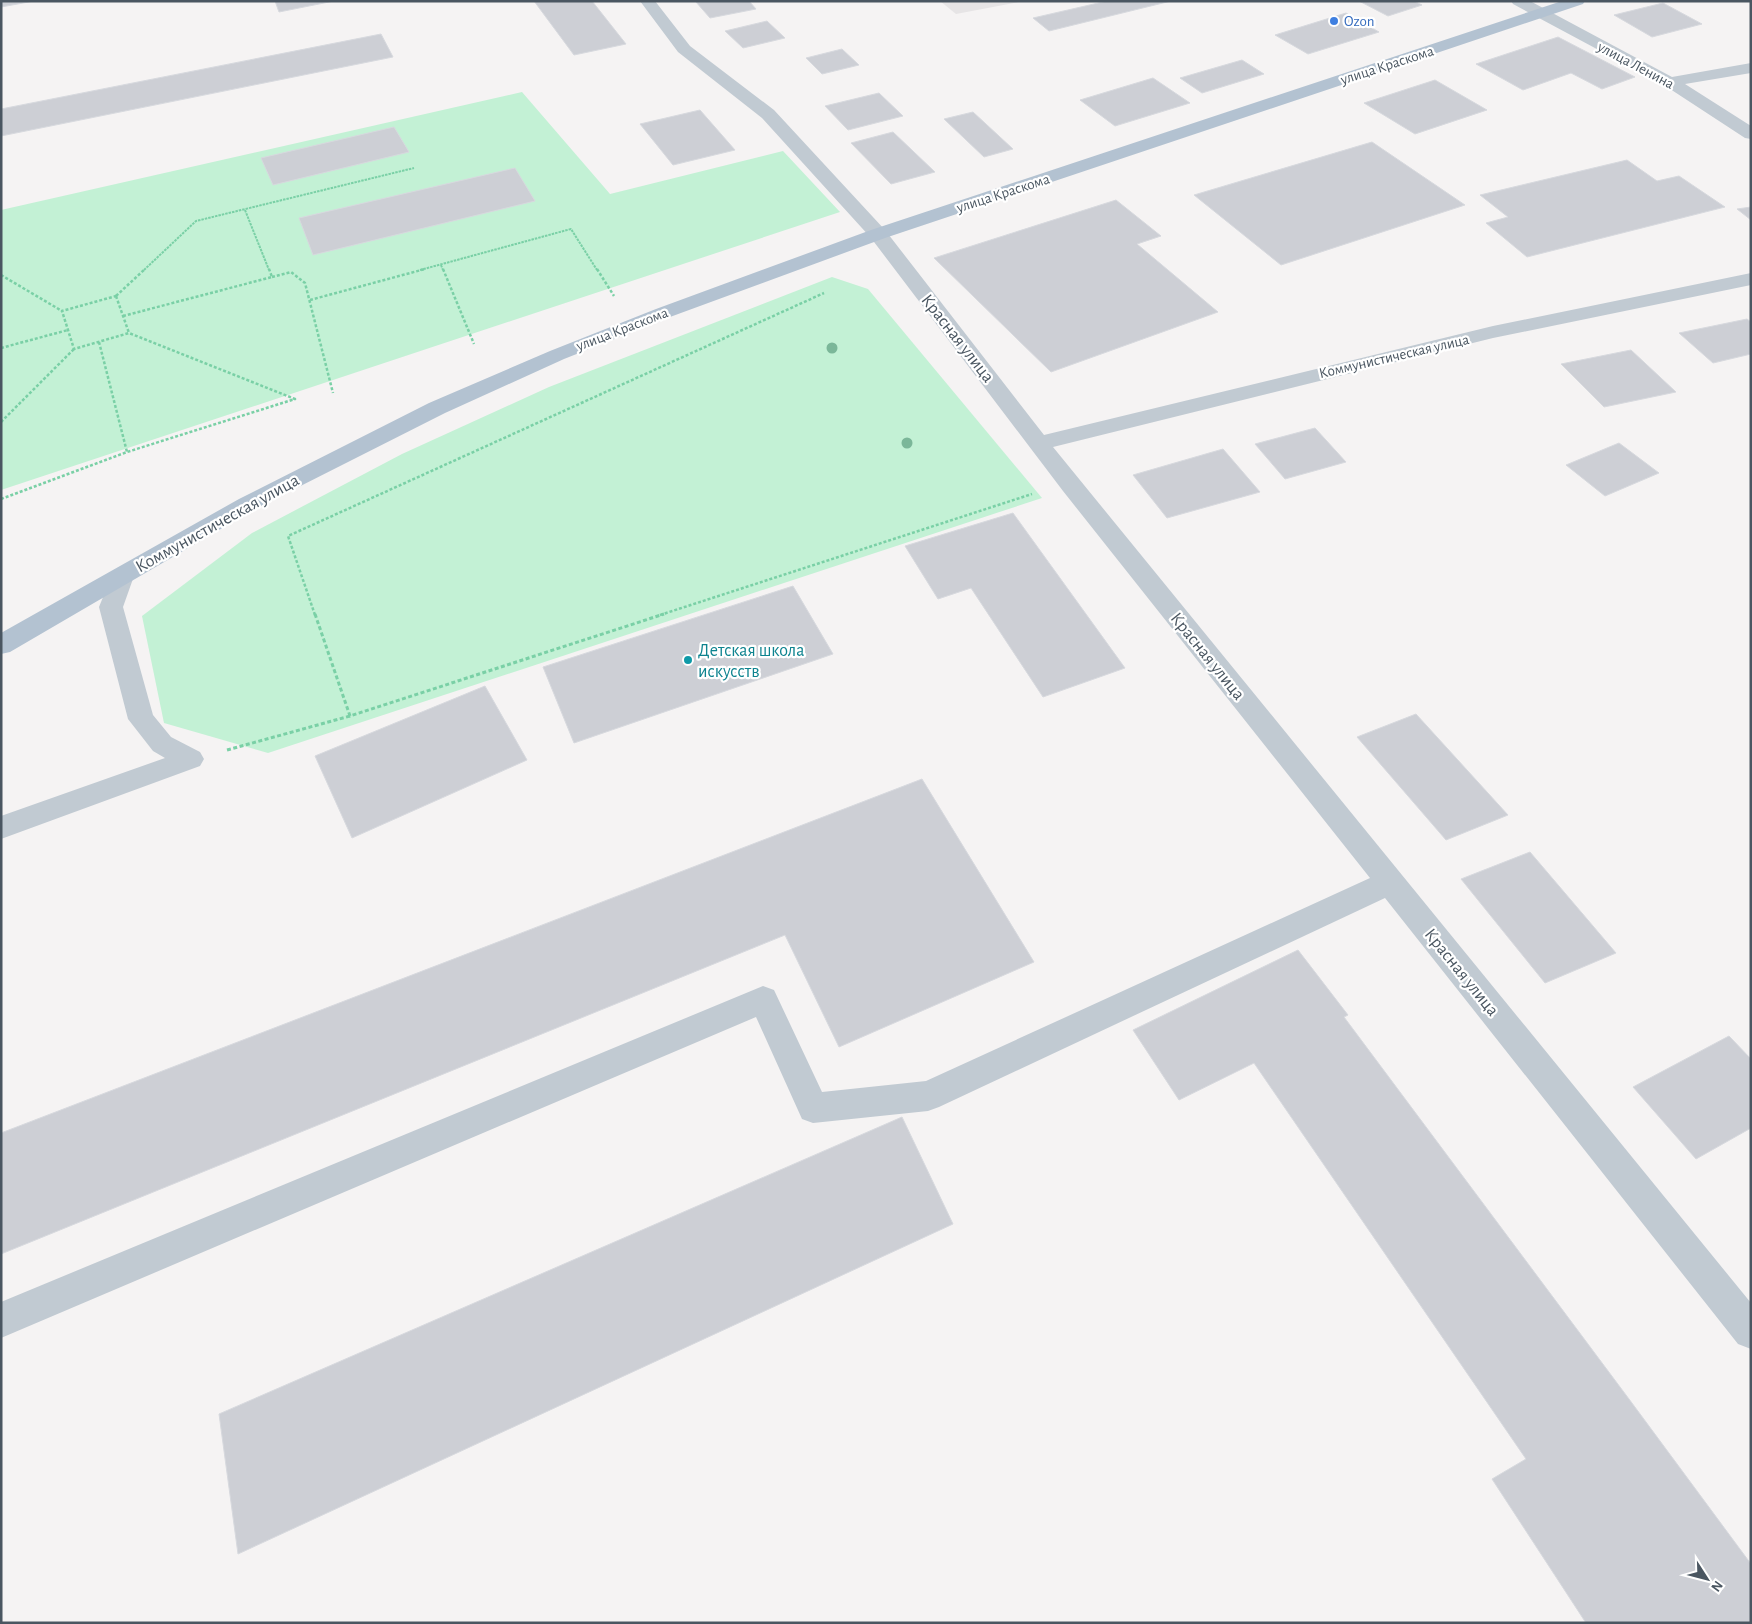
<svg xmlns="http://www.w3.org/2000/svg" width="1752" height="1624" viewBox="0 0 1752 1624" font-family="'Alegreya Sans',sans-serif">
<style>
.education{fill:#e6e4e5}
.green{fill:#c3f1d5}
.building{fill:#cdcfd5;stroke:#d7d9de}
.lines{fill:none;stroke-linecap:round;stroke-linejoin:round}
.path-far2{stroke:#7ad0a6;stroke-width:2;stroke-dasharray:2.5 1;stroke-linecap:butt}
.path-far1{stroke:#7ad0a6;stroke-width:2.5;stroke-dasharray:3 2;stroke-linecap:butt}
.path{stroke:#7ad0a6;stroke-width:3;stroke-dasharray:4 2.5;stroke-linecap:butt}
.minor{fill:#c1cad2;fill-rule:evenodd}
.major{fill:#b3c2d1;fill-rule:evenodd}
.tree{fill:#7bb799}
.shop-dot{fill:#3f7fe0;stroke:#fff;stroke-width:2}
.culture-dot{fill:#0f9aa8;stroke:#fff;stroke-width:2}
.labels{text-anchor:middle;stroke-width:4.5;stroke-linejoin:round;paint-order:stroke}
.far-shop-label{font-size:15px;fill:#366cbe;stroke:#fff;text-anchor:start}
.far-street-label{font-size:15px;fill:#4a5661;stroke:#fff}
.street-label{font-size:18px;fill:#4a5661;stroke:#fff}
.culture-label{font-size:18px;fill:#0d838f;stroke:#fff;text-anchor:start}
</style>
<rect width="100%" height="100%" fill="#f5f3f3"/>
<!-- education -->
<path class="education" d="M940,1H1018L1019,2L956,14Z"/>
<!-- green -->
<g class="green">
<path d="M522,92L610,194L783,151L840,212L1,490V210Z"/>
<path d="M832,277L868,289L1042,498L268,753L164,723L142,616L252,533L402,454L549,387Z"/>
</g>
<!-- building -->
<g class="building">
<path d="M1,1H34L1,7Z"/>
<path d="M275,1H334L279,12Z"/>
<path d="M534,1H592L626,44L574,55Z"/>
<path d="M700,1H749L756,9L710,18L696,2Z"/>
<path d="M1107,1H1171L1049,31L1033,18Z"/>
<path d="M1359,1H1414L1422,5L1388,16Z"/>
<path d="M1663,3L1702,24L1652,37L1614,15Z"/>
<path d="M1346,13L1379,32L1308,54L1275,35Z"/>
<path d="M767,21L785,38L743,48L725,31Z"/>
<path d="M381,34L393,57L1,136V109Z"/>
<path d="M1558,37L1635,77L1602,89L1571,73L1523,90L1476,64Z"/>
<path d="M842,49L859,65L822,74L806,58Z"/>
<path d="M1242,60L1264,74L1202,93L1180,78Z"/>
<path d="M1153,78L1190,103L1115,126L1080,100Z"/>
<path d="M1435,80L1487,110L1415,134L1364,103Z"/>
<path d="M879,93L903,116L848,130L825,106Z"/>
<path d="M700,110L735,150L673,165L640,124Z"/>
<path d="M973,112L1013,149L984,157L944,119Z"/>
<path d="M394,127L409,152L273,185L261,158Z"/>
<path d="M893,132L935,172L891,184L851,143Z"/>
<path d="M1372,142L1465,205L1281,265L1194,195Z"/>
<path d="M1627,160L1657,181L1679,176L1725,207L1527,257L1486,223L1508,217L1480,195Z"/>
<path d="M515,168L535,201L313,255L299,218Z"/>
<path d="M1116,200L1161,236L1137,244L1218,312L1051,372L934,258Z"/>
<path d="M1751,207V220L1737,209Z"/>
<path d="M1747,319L1751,322V354L1713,363L1679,333Z"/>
<path d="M1631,350L1676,392L1604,407L1561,364Z"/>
<path d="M1315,428L1346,462L1285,479L1255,444Z"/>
<path d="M1619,443L1659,473L1605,496L1566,465Z"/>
<path d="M1223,449L1260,492L1167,518L1133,475Z"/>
<path d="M1013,513L1125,668L1043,697L971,588L938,599L905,546Z"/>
<path d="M793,586L833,654L574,743L543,667Z"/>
<path d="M485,686L527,760L352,838L315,756Z"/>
<path d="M1416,714L1508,815L1446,840L1357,737Z"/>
<path d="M922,779L1034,962L839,1047L785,935L1,1254V1133Z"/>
<path d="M1530,852L1616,953L1545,983L1461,879Z"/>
<path d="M1298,950L1348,1015L1344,1017L1629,1399L1751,1564V1623H1586L1492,1479L1526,1459L1254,1063L1179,1100L1133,1030Z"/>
<path d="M1729,1036L1751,1059V1128L1696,1159L1633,1087Z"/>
<path d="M902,1117L953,1224L238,1554L219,1414Z"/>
</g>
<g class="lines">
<!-- path-far2 -->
<g class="path-far2">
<path d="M245,210L269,270"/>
<path d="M441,265L443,270"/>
<path d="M144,270L196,221L414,168"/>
<path d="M420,270L571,229L597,270"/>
</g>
<!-- path-far1 -->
<g class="path-far1">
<path d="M443,269L474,344"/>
<path d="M597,269L614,296"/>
<path d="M1,275L62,311"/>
<path d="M272,277L291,272L305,283L333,393"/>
<path d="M116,296L129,333L74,349L62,311Z"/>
<path d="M116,296L145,269"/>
<path d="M310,300L425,269"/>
<path d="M123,316L272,277L269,269"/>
<path d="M99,342L127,452"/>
<path d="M1,348L68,330"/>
<path d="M1,422L74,349"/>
<path d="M1,499L127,452L295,399L129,333"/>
<path d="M315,615L288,536L824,293"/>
<path d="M660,615L1032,494"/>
</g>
<!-- path -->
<g class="path">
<path d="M315,614L350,716L664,614"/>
<path d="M227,750L350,716"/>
</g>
<!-- minor -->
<g class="minor">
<path d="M640,1H655L690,46L774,110L885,230L1044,435L1493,326L1751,273V285L1493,338L1053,447L1751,1303V1349L1738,1344L1385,898L939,1107L928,1111L813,1123L802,1119L756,1017L1,1338V1302L763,986L774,990L822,1092L926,1081L1370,878L1063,491L871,238L762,118L678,52Z"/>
<path d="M1511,1H1530L1672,77L1751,63V73L1685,84L1751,126V139L1745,138L1664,85L1513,4Z"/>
<path d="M122,568L130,570L134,576L123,607L153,715L171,737L200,752L204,759L200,766L1,839V816L165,758L153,751L128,719L99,607L114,570Z"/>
</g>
<!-- major -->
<path class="major" d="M1562,1H1585L1583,4L885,238L670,317L564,359L445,413L255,509L10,652L1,654V633L239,499L429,403L550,351L656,309L871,230Z"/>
</g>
<!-- trees -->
<g class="tree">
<circle cx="832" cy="348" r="5.5"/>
<circle cx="907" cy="443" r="5.5"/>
</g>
<!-- markers -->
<circle class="shop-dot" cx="1334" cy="21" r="5"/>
<circle class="culture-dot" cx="688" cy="660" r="5"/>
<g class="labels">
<!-- far-shop labels -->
<g class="far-shop-label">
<text x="1344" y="26">Ozon</text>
</g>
<!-- far-street labels -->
<g class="far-street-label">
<text transform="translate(1387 65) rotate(-18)" y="5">улица Краскома</text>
<text transform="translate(1636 65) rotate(28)" y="5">улица Ленина</text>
<text transform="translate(1003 193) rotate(-18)" y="5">улица Краскома</text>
<text transform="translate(622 329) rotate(-21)" y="5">улица Краскома</text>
<text transform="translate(1394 356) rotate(-13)" y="5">Коммунистическая улица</text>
</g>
<!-- street labels -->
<g class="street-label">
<text transform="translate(958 338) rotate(52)" y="6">Красная улица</text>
<text transform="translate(217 523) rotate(-29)" y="6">Коммунистическая улица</text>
<text transform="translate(1208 656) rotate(51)" y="6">Красная улица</text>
<text transform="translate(1462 972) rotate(51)" y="6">Красная улица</text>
</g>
<!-- culture labels -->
<g class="culture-label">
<text x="698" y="656">Детская школа<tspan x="698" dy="21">искусств</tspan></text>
</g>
</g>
<!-- border -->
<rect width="1752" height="1624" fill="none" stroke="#4a5661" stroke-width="5"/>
<!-- north arrow -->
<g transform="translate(1707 1579) rotate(126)" stroke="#ffffff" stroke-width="4" paint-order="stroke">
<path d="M0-4L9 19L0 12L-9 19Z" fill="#4a5661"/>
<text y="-8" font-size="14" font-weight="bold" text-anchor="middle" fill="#4a5661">N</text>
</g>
</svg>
